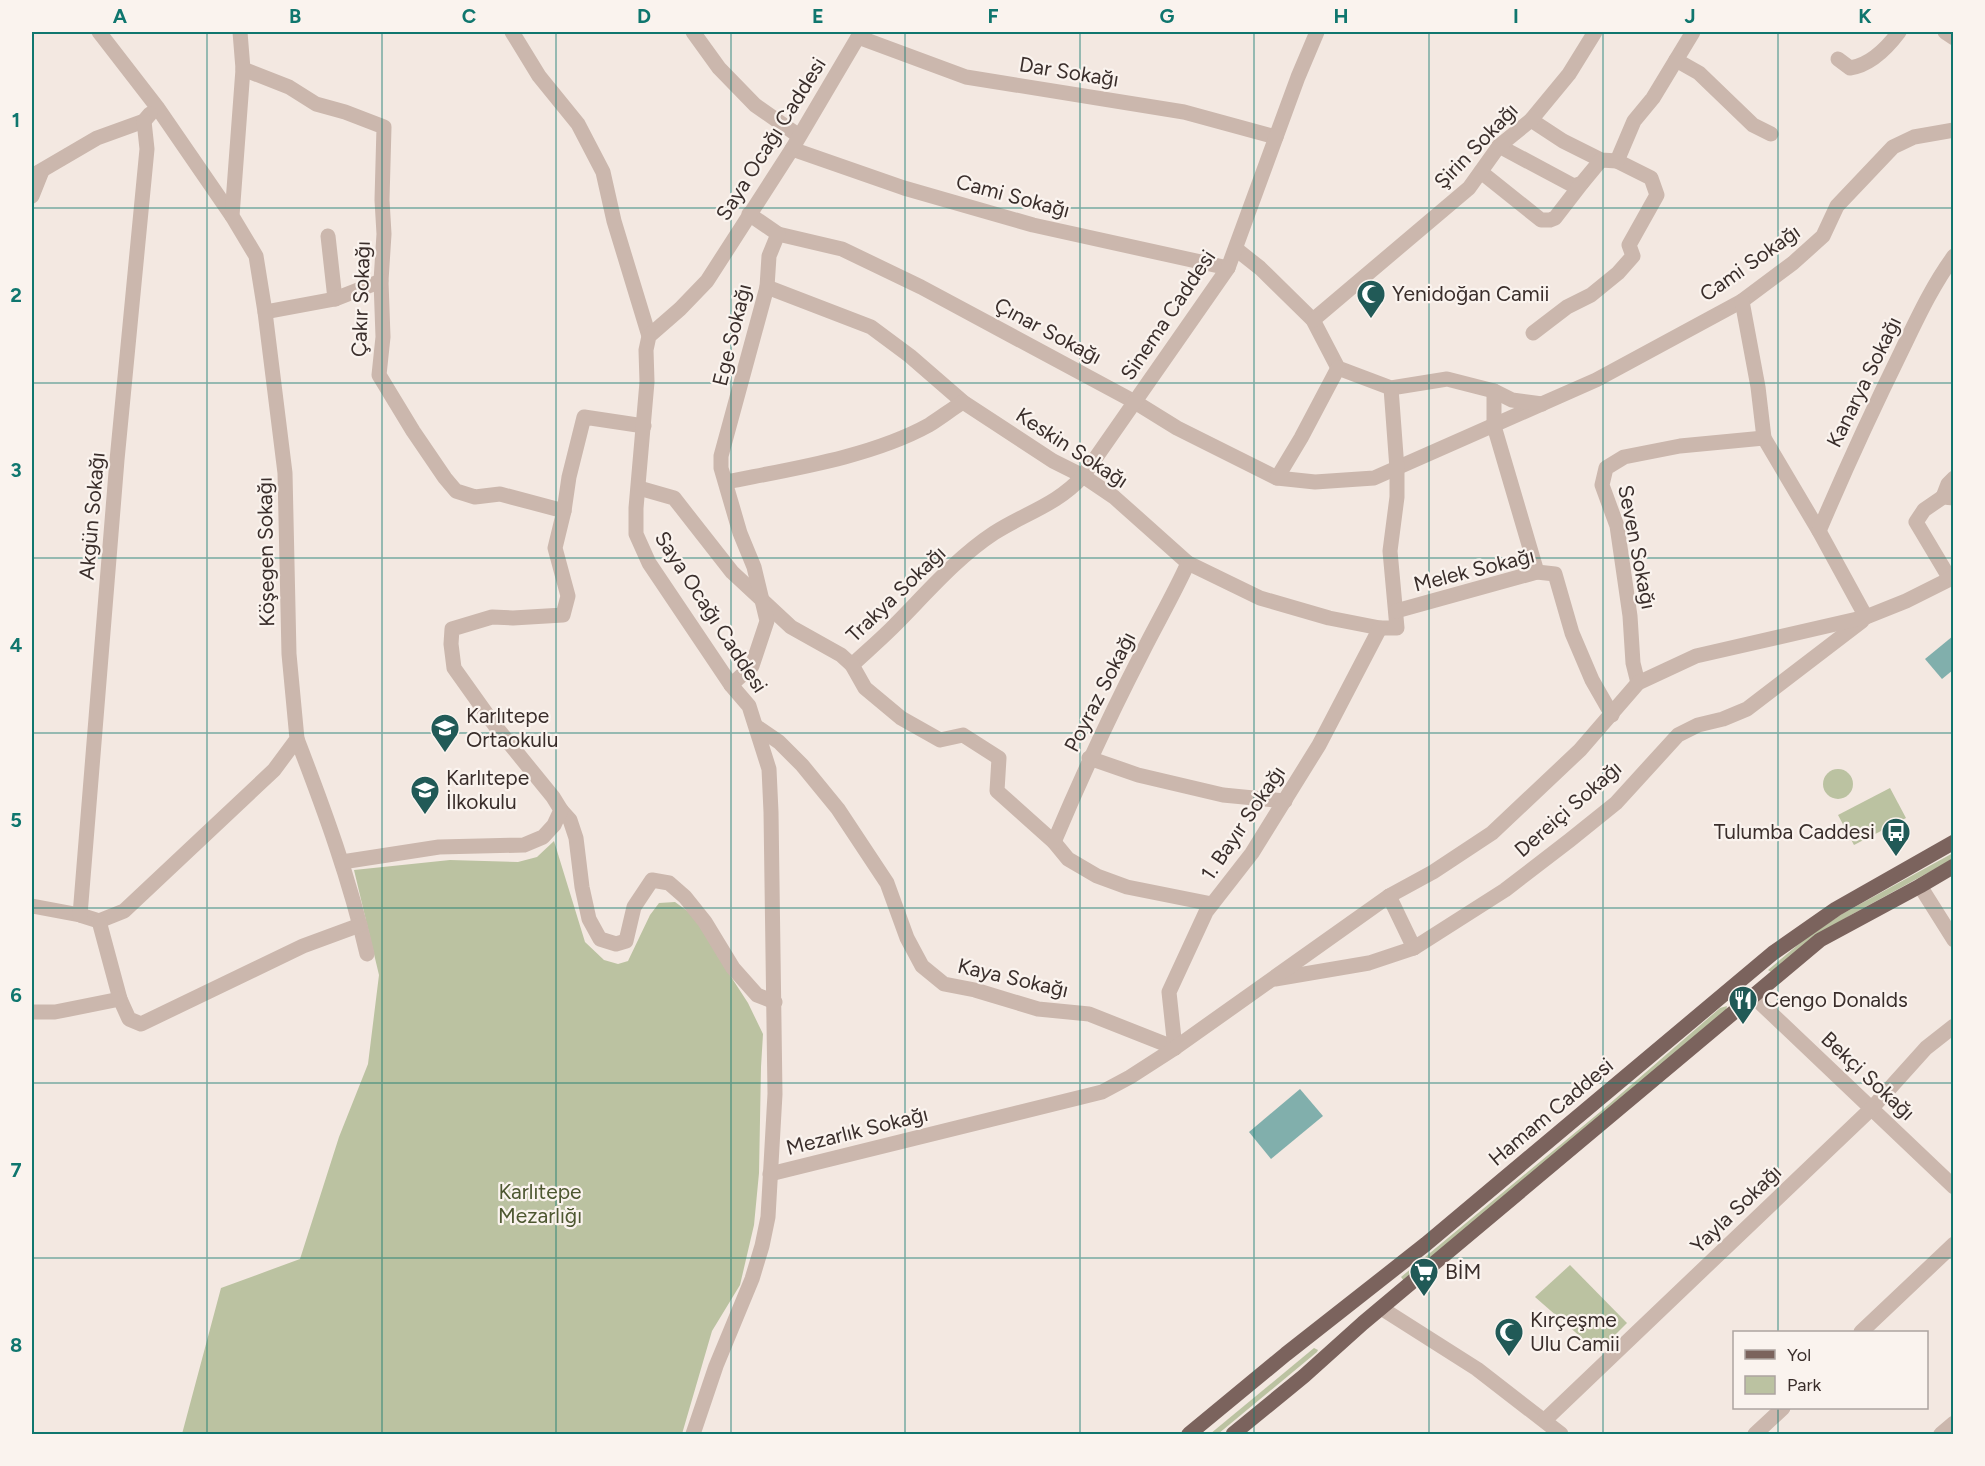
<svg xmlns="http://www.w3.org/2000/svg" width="1985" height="1466" viewBox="0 0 1985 1466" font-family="Figtree,sans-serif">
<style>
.green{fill:#bbc2a1}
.water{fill:#81afac}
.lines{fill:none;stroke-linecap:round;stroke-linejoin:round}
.minor{stroke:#cbb7ad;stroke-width:15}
.major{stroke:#7b635d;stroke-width:15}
.grid{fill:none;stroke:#0f766e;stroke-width:1.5;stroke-opacity:0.55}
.labels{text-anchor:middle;stroke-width:4.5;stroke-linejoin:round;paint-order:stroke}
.street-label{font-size:21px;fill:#3a2e2b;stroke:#faf3ee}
.poi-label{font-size:21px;fill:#3a2e2b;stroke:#faf3ee;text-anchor:start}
.park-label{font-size:21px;fill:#4d5730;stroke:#faf3ee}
.neatline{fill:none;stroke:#0f766e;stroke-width:2}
.grid-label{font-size:20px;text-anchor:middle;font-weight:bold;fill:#0f766e}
</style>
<rect width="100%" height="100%" fill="#f3e8e1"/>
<!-- green -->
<g class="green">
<circle cx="1838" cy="784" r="15"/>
<path d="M1890,788L1906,818L1854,845L1838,815Z"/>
<path d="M554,841L585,942L604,960L618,964L628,961L650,915L659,903L675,902L697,918L717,955L748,1003L763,1034L761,1067L759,1173L754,1225L740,1285L712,1331L682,1434H182L221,1288L300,1259L339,1137L368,1064L379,975L354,870L450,860L518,862L537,857Z"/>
<path d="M1953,853V859L1849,916L1818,936L1771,972L1768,970L1806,938L1842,914Z"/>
<path d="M1727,1006L1726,1011L1404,1281L1401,1277L1600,1112L1720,1008Z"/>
<path d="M1570,1265L1627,1323L1598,1352L1535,1297Z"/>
<path d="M1314,1348L1318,1350L1317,1352L1218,1434H1210Z"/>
</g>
<!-- water -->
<g class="water">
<path d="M1953,636V670L1942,679L1925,659Z"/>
<path d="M1300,1089L1323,1116L1271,1159L1249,1132Z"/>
</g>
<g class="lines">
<!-- minor -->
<g class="minor">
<path d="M99,32L157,107L232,216"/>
<path d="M512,32L539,76L578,124L603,172L614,221L649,336"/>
<path d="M693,32L719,68L755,105L799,136"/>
<path d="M1945,32L1954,38"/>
<path d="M858,37L966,77L1184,112L1276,137"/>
<path d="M1838,59L1850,68C1871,65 1887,48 1899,32"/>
<path d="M1676,60L1699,73L1753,125L1771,134"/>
<path d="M243,69L289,87L316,104L345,112L384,127L382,200L384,234L381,281L383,337L379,375L413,431L445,478L456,491L475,497L500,494L564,511"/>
<path d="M1531,120L1563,141L1601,160L1617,161L1651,178L1657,195L1629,245L1633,256L1618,273L1591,295L1567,307L1533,333"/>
<path d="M1499,146L1574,186L1582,183L1601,160"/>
<path d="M792,149L904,188L1033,225L1228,268"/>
<path d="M1617,161L1634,121L1653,98L1693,32"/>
<path d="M1481,172L1541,220H1550L1555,218L1582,183"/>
<path d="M32,176L97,138L144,121L150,114"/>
<path d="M32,196L42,171"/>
<path d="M778,234L842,249L921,287L1135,402L1177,428L1277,478L1315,482L1374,478L1596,380L1742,301L1793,263L1823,236L1837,206L1893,147L1914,137L1954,130"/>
<path d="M328,236L335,299"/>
<path d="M1236,249L1260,268L1313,320L1338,368L1391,388L1447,379L1494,391L1512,400L1542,404"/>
<path d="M767,287L871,327L910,356L963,402L1053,461L1083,476L1114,497L1188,563L1260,598L1329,618L1380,628H1397L1390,551L1397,497V469L1391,388"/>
<path d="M265,312L335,299L381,281"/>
<path d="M1313,320L1469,188L1499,146L1531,120L1569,74L1595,32"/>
<path d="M1494,391V426L1537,572"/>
<path d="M1764,438L1819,531L1866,617"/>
<path d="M1277,478L1301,438L1338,368"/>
<path d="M726,482C791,469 871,457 929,425C940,418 952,409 963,402"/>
<path d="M639,488L674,498L732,572L791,627L841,655L852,665C866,652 880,640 893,627C925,595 956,558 994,533C1025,513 1057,505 1083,476L1228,268L1298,77L1317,32"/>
<path d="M1943,497L1948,484L1954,478"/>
<path d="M1819,531C1845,470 1872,411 1901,352C1917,319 1932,286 1954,256"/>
<path d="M1950,579L1916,522L1924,510L1943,497L1954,498"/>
<path d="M1396,611L1537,572L1555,574L1572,633L1592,680L1612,715"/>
<path d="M852,665L865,688L901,718L940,740L963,735L999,758L997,791L1054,842L1068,859L1097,876L1127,887L1212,904"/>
<path d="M1638,683L1633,663L1630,616L1617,526L1602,485L1606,468L1624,457L1680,446L1764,438L1758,387L1742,301"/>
<path d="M731,685L752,666L767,621L754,567L740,533L721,468V456L767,287L769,256L778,234L749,214"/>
<path d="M757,727L779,742L802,765L838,809L887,883L907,938L922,966L944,984L975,990L1038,1009L1089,1014L1175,1048"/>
<path d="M297,739C324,809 350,880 367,954"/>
<path d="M1089,758L1138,775L1223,795L1285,801"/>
<path d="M561,810L570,820L576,838L582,887L589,919L600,939L616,944L626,941L634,907L652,880L669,883L685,897L705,922L733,968L757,995L775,1002"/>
<path d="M1054,842C1081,778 1110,715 1142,653C1157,623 1174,594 1188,563"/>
<path d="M342,862L439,847L524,845L543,837L554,825L561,810L553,797L496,727L454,668L451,644L452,629L492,617L513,618L563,615L568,596L555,548L564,511L569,477L584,417L644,426"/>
<path d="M1920,886L1954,940"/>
<path d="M1389,896L1414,948"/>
<path d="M32,906L80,915L99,921L124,911L274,770L297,739L289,654L285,473L265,312L256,256L232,216L243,69L240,32"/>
<path d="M80,915L117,460L147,149L144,121"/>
<path d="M99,921L120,999L129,1019L141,1024L303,946L360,925"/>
<path d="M1275,979L1369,963L1414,948L1505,890L1570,840L1616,803L1678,735L1698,725L1723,719L1747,709L1862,621"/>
<path d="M1753,996L1954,1187"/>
<path d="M32,1012H55L120,999"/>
<path d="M1175,1048L1169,992L1206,912L1252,853L1319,745L1380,628"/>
<path d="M770,1174L1102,1092L1130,1077L1175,1048L1389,896L1433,872L1492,833L1580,750L1638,683L1696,656L1866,617L1906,601L1954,577"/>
<path d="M1381,1308L1477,1369L1561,1434"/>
<path d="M1861,1332L1954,1244"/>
<path d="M1545,1420L1872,1108L1926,1048L1954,1026"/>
<path d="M693,1434L716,1366L752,1279L762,1246L768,1217L775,1094L771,812L769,769L749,706L731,685L649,563L636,534V508L647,382L646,350L649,336L680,309L707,281L792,149L861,32"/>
<path d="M1755,1434L1783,1408"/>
<path d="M1941,1434L1954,1423"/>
</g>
<!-- major -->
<g class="major">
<path d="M1189,1434L1286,1354L1426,1244L1773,953L1836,909L1954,842"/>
<path d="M1233,1434L1304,1376L1363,1323L1820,940L1920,886L1954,866"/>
</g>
</g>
<!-- grid -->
<path class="grid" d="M207,32V1434M382,32V1434M556,32V1434M731,32V1434M905,32V1434M1080,32V1434M1254,32V1434M1429,32V1434M1603,32V1434M1778,32V1332M32,208H1954M32,383H1954M32,558H1954M32,733H1954M32,908H1954M32,1083H1954M32,1258H1954M1778,1408V1434"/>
<!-- icons -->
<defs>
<g id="mosque-pin" transform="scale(1.5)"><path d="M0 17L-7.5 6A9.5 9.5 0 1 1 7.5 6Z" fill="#215a57" stroke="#faf3ee"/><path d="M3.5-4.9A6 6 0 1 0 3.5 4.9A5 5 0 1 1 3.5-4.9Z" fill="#fff"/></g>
<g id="school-pin" transform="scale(1.5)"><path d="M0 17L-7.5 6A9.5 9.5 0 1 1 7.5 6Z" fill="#215a57" stroke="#faf3ee"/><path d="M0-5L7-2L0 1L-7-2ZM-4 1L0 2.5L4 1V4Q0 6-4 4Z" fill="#fff"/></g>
<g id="bus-pin" transform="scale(1.5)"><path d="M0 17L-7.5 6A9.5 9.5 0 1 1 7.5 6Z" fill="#215a57" stroke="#faf3ee"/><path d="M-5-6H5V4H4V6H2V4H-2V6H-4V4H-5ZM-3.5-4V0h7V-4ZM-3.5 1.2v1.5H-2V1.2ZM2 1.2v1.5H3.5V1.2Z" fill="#fff"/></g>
<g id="restaurant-pin" transform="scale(1.5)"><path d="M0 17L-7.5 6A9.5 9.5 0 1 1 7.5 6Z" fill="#215a57" stroke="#faf3ee"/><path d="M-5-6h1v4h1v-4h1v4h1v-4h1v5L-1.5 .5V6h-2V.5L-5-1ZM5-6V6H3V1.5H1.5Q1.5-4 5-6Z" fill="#fff"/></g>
<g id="supermarket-pin" transform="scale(1.5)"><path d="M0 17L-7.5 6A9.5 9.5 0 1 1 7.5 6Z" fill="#215a57" stroke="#faf3ee"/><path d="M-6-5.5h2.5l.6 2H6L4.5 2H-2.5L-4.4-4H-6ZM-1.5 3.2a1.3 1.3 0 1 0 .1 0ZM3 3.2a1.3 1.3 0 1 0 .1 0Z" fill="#fff"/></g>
</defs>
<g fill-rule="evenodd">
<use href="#mosque-pin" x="1371" y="294"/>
<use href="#school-pin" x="445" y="728"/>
<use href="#school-pin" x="425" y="790"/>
<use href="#bus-pin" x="1896" y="832"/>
<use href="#restaurant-pin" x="1743" y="1000"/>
<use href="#supermarket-pin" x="1424" y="1272"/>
<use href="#mosque-pin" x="1509" y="1332"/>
</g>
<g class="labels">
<!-- street labels -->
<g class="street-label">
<text transform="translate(1069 72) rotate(9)" y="7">Dar Sokağı</text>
<text transform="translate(771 139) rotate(-58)" y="7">Saya Ocağı Caddesi</text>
<text transform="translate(1476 146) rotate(-46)" y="7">Şirin Sokağı</text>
<text transform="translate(1013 196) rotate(15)" y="7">Cami Sokağı</text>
<text transform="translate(1750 263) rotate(-35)" y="7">Cami Sokağı</text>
<text transform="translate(361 299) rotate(-88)" y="7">Çakır Sokağı</text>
<text transform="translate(1168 315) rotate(-56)" y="7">Sinema Caddesi</text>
<text transform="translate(1048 331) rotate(28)" y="7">Çınar Sokağı</text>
<text transform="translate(732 335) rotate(-76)" y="7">Ege Sokağı</text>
<text transform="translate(1864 382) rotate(-64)" y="7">Kanarya Sokağı</text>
<text transform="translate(1072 448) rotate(33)" y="7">Keskin Sokağı</text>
<text transform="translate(92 516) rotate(-85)" y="7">Akgün Sokağı</text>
<text transform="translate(1637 547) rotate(79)" y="7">Seven Sokağı</text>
<text transform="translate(266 552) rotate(-91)" y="7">Köşegen Sokağı</text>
<text transform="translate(1474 570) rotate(-14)" y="7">Melek Sokağı</text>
<text transform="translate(896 594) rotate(-44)" y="7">Trakya Sokağı</text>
<text transform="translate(711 612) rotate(57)" y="7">Saya Ocağı Caddesi</text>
<text transform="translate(1100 692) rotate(-63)" y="7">Poyraz Sokağı</text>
<text transform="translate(1568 809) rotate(-41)" y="7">Dereiçi Sokağı</text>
<text transform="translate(1243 823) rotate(-56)" y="7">1. Bayır Sokağı</text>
<text transform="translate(1013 978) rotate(13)" y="7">Kaya Sokağı</text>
<text transform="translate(1868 1076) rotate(43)" y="7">Bekçi Sokağı</text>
<text transform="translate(1551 1112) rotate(-40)" y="7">Hamam Caddesi</text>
<text transform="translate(857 1131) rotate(-14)" y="7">Mezarlık Sokağı</text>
<text transform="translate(1736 1209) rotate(-44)" y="7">Yayla Sokağı</text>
</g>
<!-- poi labels -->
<g class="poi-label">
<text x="1392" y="301">Yenidoğan Camii</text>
<text x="466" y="723">Karlıtepe<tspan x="466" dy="24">Ortaokulu</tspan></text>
<text x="446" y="785">Karlıtepe<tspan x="446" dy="24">İlkokulu</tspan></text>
<text x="1875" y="839" text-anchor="end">Tulumba Caddesi</text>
<text x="1764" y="1007">Cengo Donalds</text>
<text x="1445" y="1279">BİM</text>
<text x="1530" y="1327">Kırçeşme<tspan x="1530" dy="24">Ulu Camii</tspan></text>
</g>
<!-- park labels -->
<g class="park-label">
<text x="540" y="1199">Karlıtepe<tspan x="540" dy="24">Mezarlığı</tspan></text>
</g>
</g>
<!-- border -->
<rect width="1985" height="1466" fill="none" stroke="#faf3ee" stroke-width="66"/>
<!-- legend -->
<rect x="1733" y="1331" width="195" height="78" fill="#faf3ee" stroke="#ada4a0" stroke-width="1.5"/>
<rect x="1745" y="1350" width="30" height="9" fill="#7b635d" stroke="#ada4a0" stroke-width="1.5"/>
<text x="1787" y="1361" font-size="18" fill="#3a2e2b">Yol</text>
<rect x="1745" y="1376" width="30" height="18" fill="#bbc2a1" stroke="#ada4a0" stroke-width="1.5"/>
<text x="1787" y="1391" font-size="18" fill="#3a2e2b">Park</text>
<rect x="33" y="33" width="1919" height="1400" class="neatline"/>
<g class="grid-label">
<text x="120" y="23">A</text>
<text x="295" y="23">B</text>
<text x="469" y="23">C</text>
<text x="644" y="23">D</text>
<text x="818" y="23">E</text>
<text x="993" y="23">F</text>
<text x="1167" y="23">G</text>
<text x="1341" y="23">H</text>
<text x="1516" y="23">I</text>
<text x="1690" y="23">J</text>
<text x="1865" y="23">K</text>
<text x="16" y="127">1</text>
<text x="16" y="302">2</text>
<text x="16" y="477">3</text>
<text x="16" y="652">4</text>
<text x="16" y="827">5</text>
<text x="16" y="1002">6</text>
<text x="16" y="1177">7</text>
<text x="16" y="1352">8</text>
</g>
</svg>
